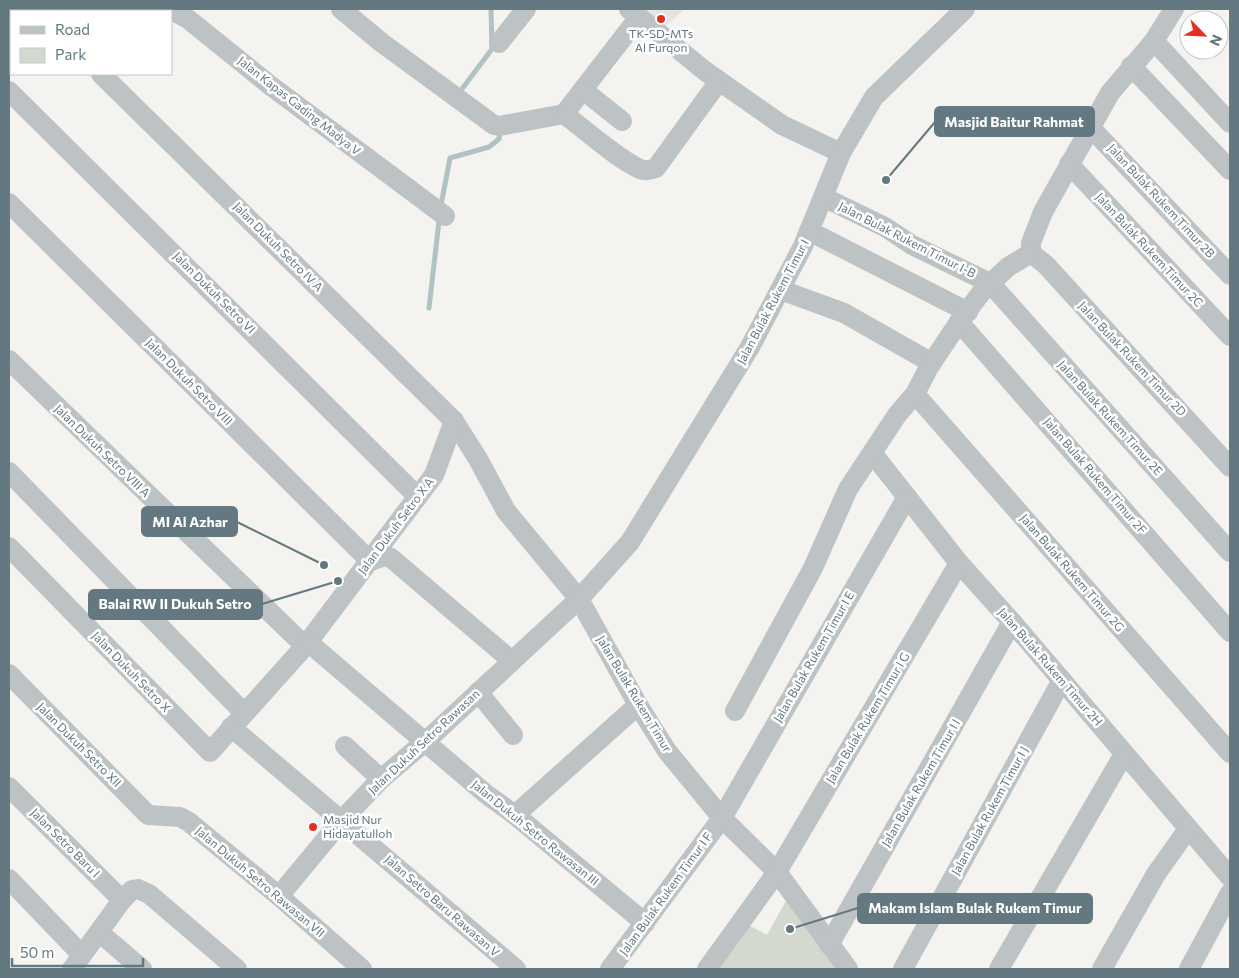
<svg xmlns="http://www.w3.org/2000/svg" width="1239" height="978" viewBox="0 0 1239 978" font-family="Commissioner,sans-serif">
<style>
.built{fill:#e4e5e3}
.green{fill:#d4d9cf}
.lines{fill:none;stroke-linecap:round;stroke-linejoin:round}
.stream{stroke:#b1c2c3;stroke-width:5}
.street{stroke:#bdc2c4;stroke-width:20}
.poi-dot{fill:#e23022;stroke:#fff;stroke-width:2}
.labels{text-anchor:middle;stroke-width:5;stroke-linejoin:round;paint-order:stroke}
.poi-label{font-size:12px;fill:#637881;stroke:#fff}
.street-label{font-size:12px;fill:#637881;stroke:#fff}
.leader{fill:none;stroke:#637881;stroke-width:2}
.callout-dot{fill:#637881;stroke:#fff;stroke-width:2}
.callout{fill:#637881;stroke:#637881;stroke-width:2}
.callout-label{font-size:14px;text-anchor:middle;font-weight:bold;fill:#fff}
</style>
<rect width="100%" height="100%" fill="#f4f3f0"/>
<!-- built -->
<path class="built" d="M636,9H685L661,30Z"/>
<!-- green -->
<path class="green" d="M787,899L840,969H712L745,923L767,935Z"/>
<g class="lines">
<!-- stream -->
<g class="stream">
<path d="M459,93L492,49L491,9"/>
<path d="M441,205L450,158L489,147L499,139L500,131"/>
<path d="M429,308L439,221"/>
</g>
<!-- street -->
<g class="street">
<path d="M34,9L37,11"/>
<path d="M169,9L188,19L271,86L445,216"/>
<path d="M341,9L382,43L494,125L499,126L564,114L639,17"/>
<path d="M629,9L705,71L782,125L841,153"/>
<path d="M1154,41L1230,123"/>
<path d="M499,43L526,9"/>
<path d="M1131,66L1230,170"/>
<path d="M101,74L454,421L478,459L506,511L579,599L638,705L667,751L722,818L777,872L848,969"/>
<path d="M583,90L622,121"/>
<path d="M9,91L417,496"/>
<path d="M564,114C584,129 619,160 640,169C645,171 651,170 656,168L719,81"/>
<path d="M1091,128L1230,275"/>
<path d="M1069,164L1230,336"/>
<path d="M823,197L885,227L912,245L990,283L1230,552"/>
<path d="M9,203L370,561L385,556L391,558L512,661"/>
<path d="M809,231L968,312"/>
<path d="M1031,253L1046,265L1230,467"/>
<path d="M1031,253V243L1043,212L1110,93L1154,41L1174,9"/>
<path d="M781,290L844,313L932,363"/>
<path d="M959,322L1230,632"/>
<path d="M9,360L305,646"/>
<path d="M915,394L1230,753"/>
<path d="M873,454L959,563L1012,622L1230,877"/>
<path d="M9,472L244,713"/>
<path d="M9,547L210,752L305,646L434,475L454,421"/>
<path d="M308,642L486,794L515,815L645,923"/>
<path d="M9,674L148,815L180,817L189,822L279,896L362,969"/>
<path d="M478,692L513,735"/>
<path d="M735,711L813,568L848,489L897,415L915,394L929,367L959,322L984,289L1008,267L1031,253"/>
<path d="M231,727L516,969"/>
<path d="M345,746L381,779"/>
<path d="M9,787L122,900"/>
<path d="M515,815L638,705"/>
<path d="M9,879L81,954"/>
<path d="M279,896L342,820L381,779L426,741L579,599L630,542L750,347L803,246L841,153L874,97L965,9"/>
<path d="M100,933L142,969"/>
<path d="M829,945L1012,622"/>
<path d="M72,969L122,900L132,890L138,889L149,894L237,969"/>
<path d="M610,969L722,818L907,497"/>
<path d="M707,969L777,872L959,563"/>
<path d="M903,969L1062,680"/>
<path d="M999,969L1124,754"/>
<path d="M1102,969L1156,874L1188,829"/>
<path d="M1189,969L1230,893"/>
</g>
</g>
<!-- markers -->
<g class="poi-dot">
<circle cx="661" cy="19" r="5"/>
<circle cx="313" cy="827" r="5"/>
</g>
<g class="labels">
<!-- poi labels -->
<g class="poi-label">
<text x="661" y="38">TK-SD-MTs<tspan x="661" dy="14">Al Furqon</tspan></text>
<text x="323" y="824" text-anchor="start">Masjid Nur<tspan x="323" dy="14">Hidayatulloh</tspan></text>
</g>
<!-- street labels -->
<g class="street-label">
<text transform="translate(299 106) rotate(38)" y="4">Jalan Kapas Gading Madya V</text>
<text transform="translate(1161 201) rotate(47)" y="4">Jalan Bulak Rukem Timur 2B</text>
<text transform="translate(907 240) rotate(27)" y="4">Jalan Bulak Rukem Timur I-B</text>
<text transform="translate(278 247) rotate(45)" y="4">Jalan Dukuh Setro IV A</text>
<text transform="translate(1149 250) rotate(47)" y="4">Jalan Bulak Rukem Timur 2C</text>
<text transform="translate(214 293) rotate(45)" y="4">Jalan Dukuh Setro VI</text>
<text transform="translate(773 302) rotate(-62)" y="4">Jalan Bulak Rukem Timur I</text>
<text transform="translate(1132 359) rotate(47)" y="4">Jalan Bulak Rukem Timur 2D</text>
<text transform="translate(189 382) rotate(45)" y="4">Jalan Dukuh Setro VIII</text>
<text transform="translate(1110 418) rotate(48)" y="4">Jalan Bulak Rukem Timur 2E</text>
<text transform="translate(102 451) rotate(44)" y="4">Jalan Dukuh Setro VIII A</text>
<text transform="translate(1095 476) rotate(49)" y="4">Jalan Bulak Rukem Timur 2F</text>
<text transform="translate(396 526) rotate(-53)" y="4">Jalan Dukuh Setro X A</text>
<text transform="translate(1072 573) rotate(49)" y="4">Jalan Bulak Rukem Timur 2G</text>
<text transform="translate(814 657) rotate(-60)" y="4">Jalan Bulak Rukem Timur I E</text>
<text transform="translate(1050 667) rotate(49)" y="4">Jalan Bulak Rukem Timur 2H</text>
<text transform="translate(131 672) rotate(46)" y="4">Jalan Dukuh Setro X</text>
<text transform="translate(634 694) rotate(59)" y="4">Jalan Bulak Rukem Timur</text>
<text transform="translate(868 718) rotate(-59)" y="4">Jalan Bulak Rukem Timur I G</text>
<text transform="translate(424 742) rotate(-43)" y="4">Jalan Dukuh Setro Rawasan</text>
<text transform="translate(79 745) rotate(45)" y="4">Jalan Dukuh Setro XII</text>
<text transform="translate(921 783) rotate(-60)" y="4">Jalan Bulak Rukem Timur I I</text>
<text transform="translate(990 811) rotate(-61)" y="4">Jalan Bulak Rukem Timur I J</text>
<text transform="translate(535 833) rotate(39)" y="4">Jalan Dukuh Setro Rawasan III</text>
<text transform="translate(65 843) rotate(45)" y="4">Jalan Setro Baru I</text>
<text transform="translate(260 882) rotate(40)" y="4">Jalan Dukuh Setro Rawasan VII</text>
<text transform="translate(666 894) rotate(-54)" y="4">Jalan Bulak Rukem Timur I F</text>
<text transform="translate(442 906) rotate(41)" y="4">Jalan Setro Baru Rawasan V</text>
</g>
</g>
<!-- callouts -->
<path class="leader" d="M886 180L935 122M324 565L237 522M338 581L262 604M790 929L858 908"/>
<g class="callout-dot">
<circle cx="886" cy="180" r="5"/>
<circle cx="324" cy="565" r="5"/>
<circle cx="338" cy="581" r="5"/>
<circle cx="790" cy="929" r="5"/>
</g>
<g class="callout">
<rect x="935" y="107" width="159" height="29" rx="5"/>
<rect x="142" y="507" width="95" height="29" rx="5"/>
<rect x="89" y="590" width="173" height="29" rx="5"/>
<rect x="858" y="894" width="234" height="29" rx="5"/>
</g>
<g class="callout-label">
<text x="1014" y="127">Masjid Baitur Rahmat</text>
<text x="190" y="527">MI Al Azhar</text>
<text x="175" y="609">Balai RW II Dukuh Setro</text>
<text x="975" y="913">Makam Islam Bulak Rukem Timur</text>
</g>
<!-- border -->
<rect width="1239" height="978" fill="none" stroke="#637881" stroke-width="20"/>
<!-- legend -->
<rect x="10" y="10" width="162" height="65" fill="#ffffff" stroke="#c1c9cd"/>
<rect x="20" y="26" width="25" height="8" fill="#bdc2c4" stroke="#c1c9cd"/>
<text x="55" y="35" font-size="15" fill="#637881">Road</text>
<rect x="20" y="48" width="25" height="15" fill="#d4d9cf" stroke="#c1c9cd"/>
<text x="55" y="60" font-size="15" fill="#637881">Park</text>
<!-- north arrow -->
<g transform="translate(1204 35) rotate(114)"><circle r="24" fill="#ffffff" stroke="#c1c9cd"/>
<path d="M0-4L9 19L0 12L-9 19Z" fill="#e23022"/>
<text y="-8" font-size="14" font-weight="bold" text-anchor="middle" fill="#637881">N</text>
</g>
<!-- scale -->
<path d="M12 958v8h131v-8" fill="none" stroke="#637881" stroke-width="2.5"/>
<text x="20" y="958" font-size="15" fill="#637881" stroke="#ffffff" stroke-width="4" paint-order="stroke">50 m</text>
</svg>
